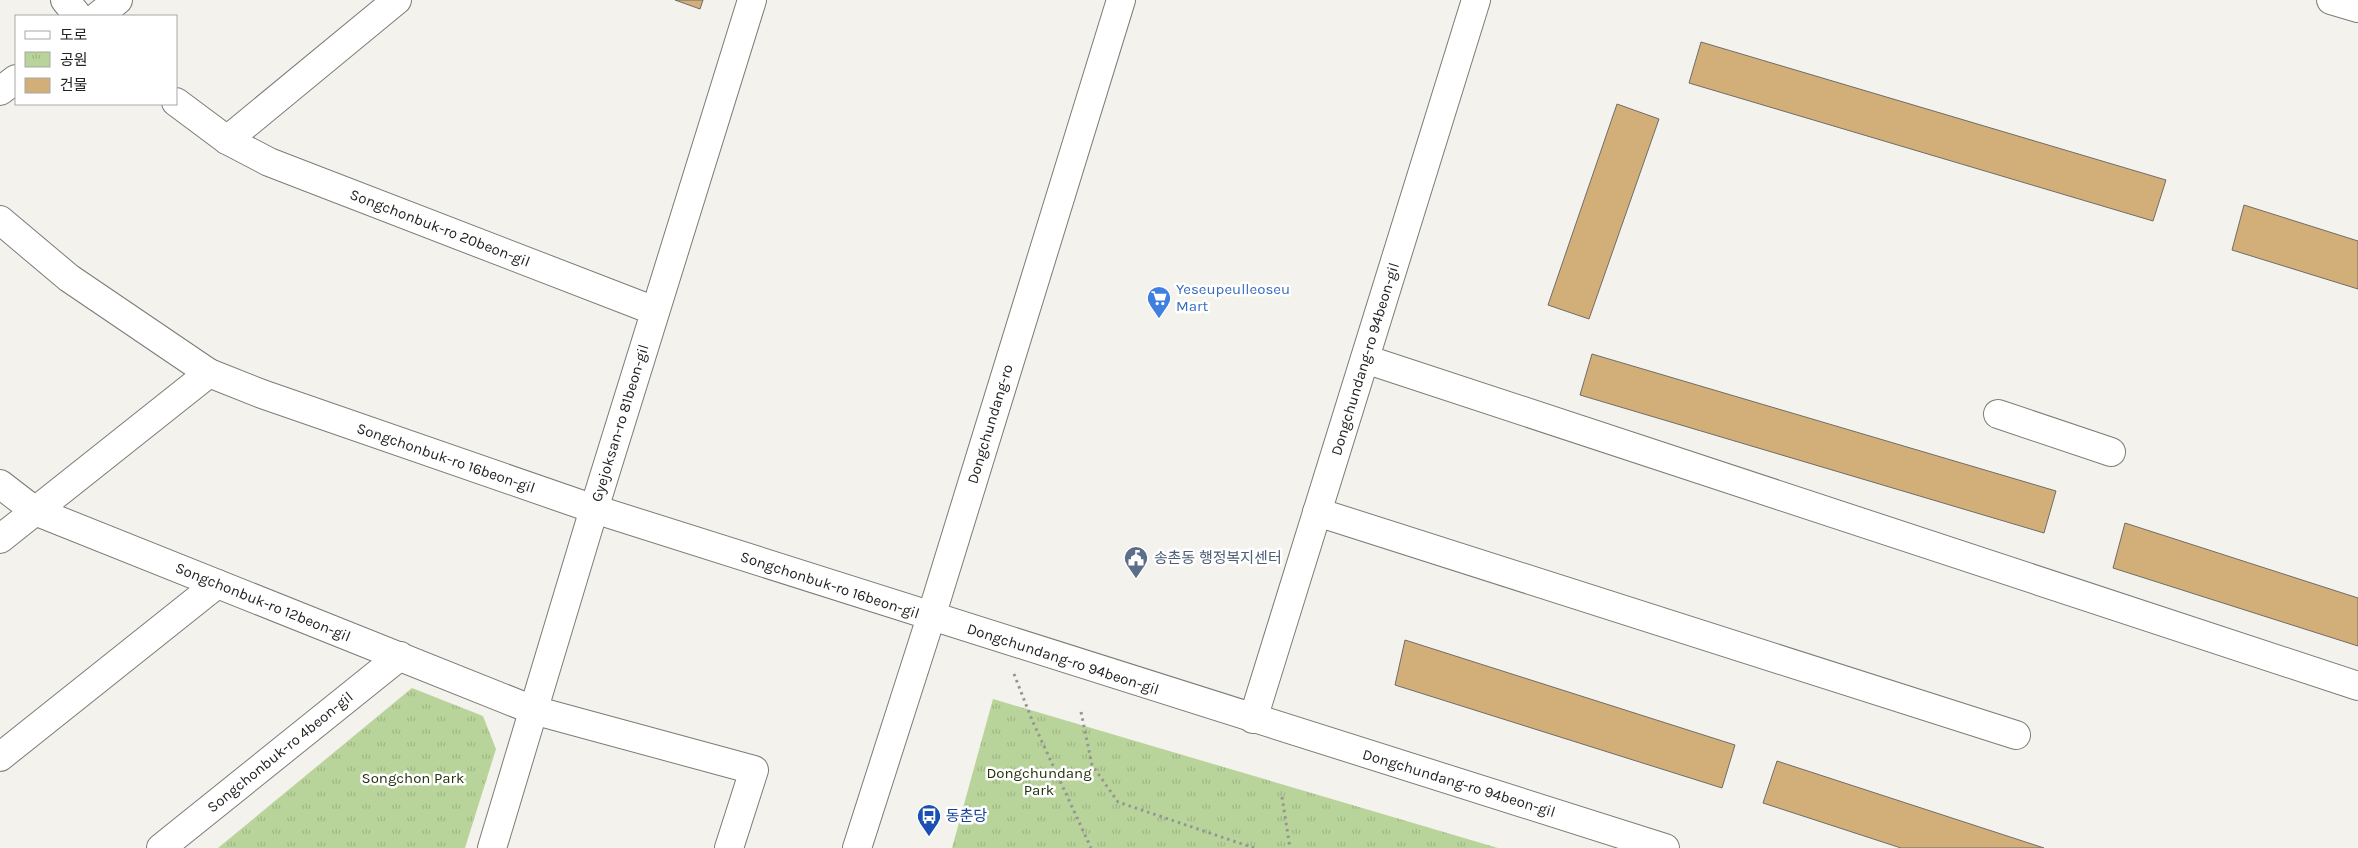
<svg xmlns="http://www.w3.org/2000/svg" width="2358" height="848" viewBox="0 0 2358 848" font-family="Karla,'Noto Sans KR',sans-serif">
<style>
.park{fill:url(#park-tufts)}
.building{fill:#d2af79;stroke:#706c68}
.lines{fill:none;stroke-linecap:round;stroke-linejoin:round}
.street-casing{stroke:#7d7b76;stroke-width:30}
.secondary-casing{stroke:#7d7b76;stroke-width:30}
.path{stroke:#979591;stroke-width:3;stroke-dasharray:2.5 4;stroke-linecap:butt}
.street{stroke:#fff;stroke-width:28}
.secondary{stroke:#fff;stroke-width:28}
.labels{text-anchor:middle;stroke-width:5;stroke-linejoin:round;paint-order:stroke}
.street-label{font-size:15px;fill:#242321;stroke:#fff}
.shop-label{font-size:15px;fill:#366cbe;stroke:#fff;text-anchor:start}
.service-label{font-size:15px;fill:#4e5e75;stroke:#fff;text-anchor:start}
.park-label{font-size:15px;fill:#223208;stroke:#fff}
.transit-label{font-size:15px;fill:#164399;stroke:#fff;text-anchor:start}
</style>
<defs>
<pattern id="park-tufts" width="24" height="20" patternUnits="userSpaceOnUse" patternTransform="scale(1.25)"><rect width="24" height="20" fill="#b9d49b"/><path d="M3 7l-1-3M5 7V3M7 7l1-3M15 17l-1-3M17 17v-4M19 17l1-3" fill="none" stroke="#9fb685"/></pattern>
</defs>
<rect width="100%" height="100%" fill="#f4f2ec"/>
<!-- park -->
<g class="park">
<path d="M412,688L483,716L496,749L465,848H218Z"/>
<path d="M993,699L1498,848H952Z"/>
</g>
<!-- building -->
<g class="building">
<path d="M675,0H703L700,9Z"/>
<path d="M1701,42L2166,180L2153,221L1689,83Z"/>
<path d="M1617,104L1659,119L1589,319L1548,305Z"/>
<path d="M2244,205L2358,241V289L2232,250Z"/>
<path d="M1592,354L2056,491L2044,533L1580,395Z"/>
<path d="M2125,523L2358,598V646L2113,568Z"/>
<path d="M1405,640L1735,745L1722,788L1395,685Z"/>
<path d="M1777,761L2044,848H1901L1763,803Z"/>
</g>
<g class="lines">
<!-- street casing -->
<g class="street-casing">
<g id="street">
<path d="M65,0L78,16"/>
<path d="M98,16L118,0"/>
<path d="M0,91L16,79"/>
<path d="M176,102L227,140L269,162L655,311"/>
<path d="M227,140L397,0"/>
<path d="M1365,359L2358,686"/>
<path d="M1998,414L2111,452"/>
<path d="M0,484L35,511L533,710L754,770L729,848"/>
<path d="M1317,512L2016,735"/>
<path d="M0,539L209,373"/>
<path d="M0,757L217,584"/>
<path d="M161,848L400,656"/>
<path d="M492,848L594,509"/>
</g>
</g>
<!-- secondary casing -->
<g class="secondary-casing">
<g id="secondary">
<path d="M2331,0L2358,8"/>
<path d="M0,220L69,278L209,373L262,394L594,509L1665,848"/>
<path d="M594,509L752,0"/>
<path d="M1253,719L1476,0"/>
<path d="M857,848L931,617L1121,0"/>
</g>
</g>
<!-- path -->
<g class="path">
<path d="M1014,674L1032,720L1091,848"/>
<path d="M1081,712L1092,765L1118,802L1254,848"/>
<path d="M1282,797L1290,848"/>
</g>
<!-- street -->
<use href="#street" class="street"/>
<!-- secondary -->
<use href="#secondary" class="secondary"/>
</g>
<!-- icons -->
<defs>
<g id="supermarket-pin" transform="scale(1.25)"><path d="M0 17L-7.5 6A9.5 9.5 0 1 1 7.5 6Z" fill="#3f7fe0" stroke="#fff"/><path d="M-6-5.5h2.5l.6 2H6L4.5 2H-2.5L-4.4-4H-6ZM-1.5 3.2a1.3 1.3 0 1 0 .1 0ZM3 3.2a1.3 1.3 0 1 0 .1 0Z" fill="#fff"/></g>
<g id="civic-pin" transform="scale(1.25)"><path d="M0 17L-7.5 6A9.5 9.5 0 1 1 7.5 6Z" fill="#5c6f8a" stroke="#fff"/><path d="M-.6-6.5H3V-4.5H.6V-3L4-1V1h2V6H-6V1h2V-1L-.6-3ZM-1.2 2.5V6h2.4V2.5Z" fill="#fff"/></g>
<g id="bus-pin" transform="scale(1.25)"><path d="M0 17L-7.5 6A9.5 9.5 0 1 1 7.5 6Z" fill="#1a4fb4" stroke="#fff"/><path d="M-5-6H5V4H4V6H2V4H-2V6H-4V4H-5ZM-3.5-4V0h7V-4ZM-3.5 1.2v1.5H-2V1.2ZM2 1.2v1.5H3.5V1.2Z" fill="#fff"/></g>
</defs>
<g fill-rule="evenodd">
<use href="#supermarket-pin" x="1159" y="298"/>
<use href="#civic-pin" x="1136" y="558"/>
<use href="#bus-pin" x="929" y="816"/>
</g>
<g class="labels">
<!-- street labels -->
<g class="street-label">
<text transform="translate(440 228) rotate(21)" y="5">Songchonbuk-ro 20beon-gil</text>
<text transform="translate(1365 359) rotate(-73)" y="5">Dongchundang-ro 94beon-gil</text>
<text transform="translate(620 423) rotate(-73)" y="5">Gyejoksan-ro 81beon-gil</text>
<text transform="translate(990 424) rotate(-73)" y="5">Dongchundang-ro</text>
<text transform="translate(446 458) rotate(19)" y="5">Songchonbuk-ro 16beon-gil</text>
<text transform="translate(830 585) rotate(18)" y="5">Songchonbuk-ro 16beon-gil</text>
<text transform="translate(263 602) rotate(22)" y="5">Songchonbuk-ro 12beon-gil</text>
<text transform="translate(1063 659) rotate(18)" y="5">Dongchundang-ro 94beon-gil</text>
<text transform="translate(280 752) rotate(-39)" y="5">Songchonbuk-ro 4beon-gil</text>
<text transform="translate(1459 783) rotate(17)" y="5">Dongchundang-ro 94beon-gil</text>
</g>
<!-- shop labels -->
<g class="shop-label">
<text x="1176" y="294">Yeseupeulleoseu<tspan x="1176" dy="17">Mart</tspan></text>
</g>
<!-- service labels -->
<g class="service-label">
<text x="1154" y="563">송촌동 행정복지센터</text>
</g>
<!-- park labels -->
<g class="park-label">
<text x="1039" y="778">Dongchundang<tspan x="1039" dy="17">Park</tspan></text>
<text x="413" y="783">Songchon Park</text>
</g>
<!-- transit labels -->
<g class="transit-label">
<text x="946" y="821">동춘당</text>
</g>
</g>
<!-- legend -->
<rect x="15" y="15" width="162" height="90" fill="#ffffff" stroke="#a7a7a6"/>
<rect x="25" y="31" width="25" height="8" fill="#ffffff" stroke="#a7a7a6"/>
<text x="60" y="40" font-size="15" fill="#242321">도로</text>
<rect x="25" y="52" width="25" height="15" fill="url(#park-tufts)" stroke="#a7a7a6"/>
<text x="60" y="65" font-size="15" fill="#242321">공원</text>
<rect x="25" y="78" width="25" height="15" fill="#d2af79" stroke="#a7a7a6"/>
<text x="60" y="90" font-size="15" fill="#242321">건물</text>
</svg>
